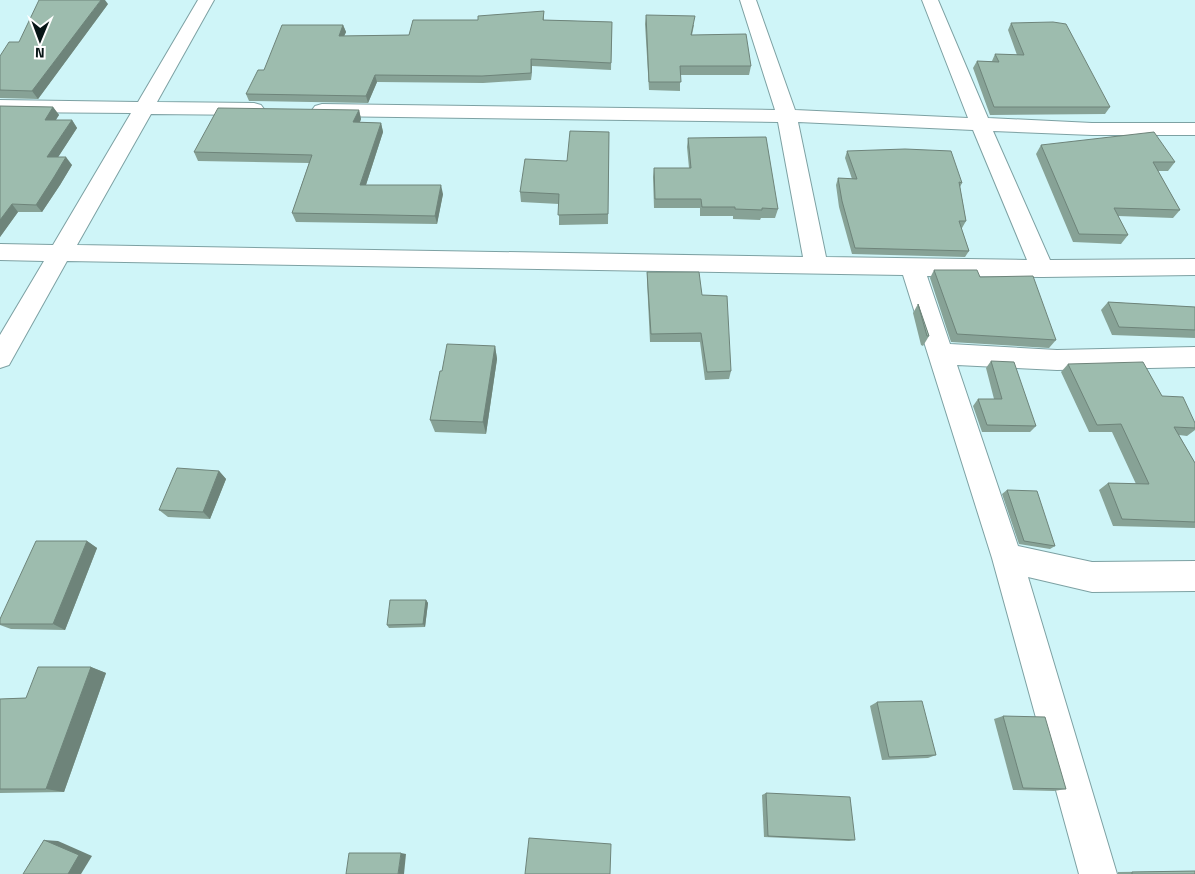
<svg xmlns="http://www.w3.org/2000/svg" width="1195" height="874" viewBox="0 0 1195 874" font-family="'Titillium Web',sans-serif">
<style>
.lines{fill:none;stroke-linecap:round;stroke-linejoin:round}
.minor-casing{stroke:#7da1a3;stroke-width:2}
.minor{fill:#fff;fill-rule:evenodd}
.wall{fill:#87a296}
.shaded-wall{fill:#6e847a}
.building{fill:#9dbcae;stroke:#6e847a}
</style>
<rect width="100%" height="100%" fill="#cff5f8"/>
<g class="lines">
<!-- minor casing -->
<g class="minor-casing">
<path id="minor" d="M198,0H214L157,102L254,103L261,105L264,109L261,113L254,115L151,114L77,245L803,257L778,122L322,116L315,114L312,110L315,106L322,104L775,110L740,0H756L795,110L968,118L922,0H938L988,118L1092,123H1195V135H1092L993,131L1050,260L1195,259V275L1042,277L927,276L950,344L1057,350L1195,347V367L1057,370L957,365L1018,546L1092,562L1195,561V591L1092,592L1028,577L1117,874H1079L992,558L903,275L67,261L9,365L0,368V335L44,261L0,260V244L53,245L131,113L0,112V100L138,102ZM798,122L973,130L1027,260L826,257Z"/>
</g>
<!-- minor -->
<use href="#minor" class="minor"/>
</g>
<!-- wall -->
<g class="wall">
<path d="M108,4L38,99L0,98V56Z"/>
<path d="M544,11V20L612,22L611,70L532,66L531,80L483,83L377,82L368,103L249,101L246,94L264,70L343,25L346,32L344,36L409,35L478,20Z"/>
<path d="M646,15L694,25L692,35L751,66L749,75H680V91L649,90L645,24Z"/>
<path d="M1011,23L1110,107L1105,114L990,115L973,68L977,61H992L995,54L1017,55L1008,30Z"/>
<path d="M0,106L53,107L59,115L55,120H72L77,128L58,157L72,165L60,185L42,212H18L0,237Z"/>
<path d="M359,110L361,119L360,122L381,123L383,132L366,185L443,194L437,224L296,222L292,213L309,163L198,161L194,152Z"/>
<path d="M609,132L608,224L559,225V204L521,202L520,192Z"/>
<path d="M688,138L778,209L775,218H761L760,220L733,219V216H700V208H654L653,177L654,168H689L687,147Z"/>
<path d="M1041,145L1175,162L1168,171H1158L1180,210L1173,218L1118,216L1128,235L1121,244L1073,242L1036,154Z"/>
<path d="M847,151L962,183L960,187L966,221L962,228H961L969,251L965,257L852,254L839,207L836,185L838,178L852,179L845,158Z"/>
<path d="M934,270L980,277L1056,340L1049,348L951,342L930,278Z"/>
<path d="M647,272L702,295L731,371L729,379L705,380L700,342H650L647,281Z"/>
<path d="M1108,302L1195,307V338L1112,335L1101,310Z"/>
<path d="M918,304L929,336L923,346L921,345L913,313Z"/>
<path d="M495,346L497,359L486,434L435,432L430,420L442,371Z"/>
<path d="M991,361L1036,426L1030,432H982L973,406L978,399H994L986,368Z"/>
<path d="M1068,364L1162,396L1195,423V430L1187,436L1179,435L1195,463V528L1113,526L1099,490L1108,483L1136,484L1112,432H1089L1061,372Z"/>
<path d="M219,471L226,479L210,519L168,517L159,510Z"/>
<path d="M1007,490L1055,546L1050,549L1019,544L1002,494Z"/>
<path d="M87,541L97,548L65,630L11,629L0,625V619Z"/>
<path d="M426,600L428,603L425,627L389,628L387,625Z"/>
<path d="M91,667L106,673L64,792L0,793V699L26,698Z"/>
<path d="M877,702L936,755L928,758L882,760L870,706Z"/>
<path d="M1003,716L1066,789L1054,791L1013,790L994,719Z"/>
<path d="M766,793L855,840L849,841L764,837L762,795Z"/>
<path d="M1195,871V874H1118V872Z"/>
</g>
<!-- shaded-wall -->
<g class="shaded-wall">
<path d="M101,0H105L108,4L38,99L32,91Z"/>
<path d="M343,25L346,32L341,43L339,36Z"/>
<path d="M531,59L532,66L531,80Z"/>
<path d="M375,75L377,82L368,103L366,96Z"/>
<path d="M53,107L59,115L51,128L45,120Z"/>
<path d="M359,110L361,119L356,131L353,122Z"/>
<path d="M72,120L77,128L53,165L47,157Z"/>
<path d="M381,123L383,132L363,194L360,185Z"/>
<path d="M66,157L72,165L60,185L42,212L36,205Z"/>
<path d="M441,185L443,194L437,224L435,216Z"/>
<path d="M12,204L18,212L0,237V220Z"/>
<path d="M495,346L497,359L486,434L483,422Z"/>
<path d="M219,471L226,479L210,519L203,512Z"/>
<path d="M87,541L97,548L65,630L53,624Z"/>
<path d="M426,600L428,603L425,627L423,624Z"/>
<path d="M91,667L106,673L64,792L46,789Z"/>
<path d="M44,840L58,841L92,856L81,874H68Z"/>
<path d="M401,853L406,854L404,874H398Z"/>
</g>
<!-- building -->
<g class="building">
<path d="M39,0H101L32,91L0,90V56L9,42H19Z"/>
<path d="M544,11L543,20L612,22L611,63L531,59V73L482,76L375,75L366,96L246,94L258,70H264L282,25H343L339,36L409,35L413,20H478V16Z"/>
<path d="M646,15L695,16L691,35L746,34L751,66H680L681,82H649Z"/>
<path d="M1053,22L1066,24L1110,107H994L977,61L999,62L995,54L1024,55L1011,23Z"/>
<path d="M0,106L53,107L45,120H72L47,157H66L54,177L36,205L12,204L0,220Z"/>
<path d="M218,108L359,110L353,122L381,123L360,185H441L435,216L292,213L312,155L194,152Z"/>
<path d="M570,131L609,132L608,214L558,215L559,194L520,192L525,159L567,161Z"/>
<path d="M1154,132L1175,162H1153L1180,210L1114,208L1128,235L1079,234L1041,145Z"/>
<path d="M766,137L778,209L762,208V210L735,209V207H702L701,199H655L654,168H691L688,138Z"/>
<path d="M905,149L951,151L962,183L959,182L966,221H959L969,251L855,248L842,201L838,178L857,179L847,151Z"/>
<path d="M934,270H977L980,277L1033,276L1056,340L957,334Z"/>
<path d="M647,272H699L702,295L727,296L731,371L707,372L701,333L651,334Z"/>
<path d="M1108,302L1195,307V330L1119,327Z"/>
<path d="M918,304L929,336H927Z"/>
<path d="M447,344L495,346L483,422L430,420L440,371H442Z"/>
<path d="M991,361L1014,362L1036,426L987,425L978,399H1002Z"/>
<path d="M1143,362L1162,396L1183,397L1195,423V428L1174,427L1195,463V522L1122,519L1108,483L1149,484L1121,424L1097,425L1068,364Z"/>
<path d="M177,468L219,471L203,512L159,510Z"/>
<path d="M1007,490L1037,491L1055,546L1024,541Z"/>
<path d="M36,541H87L53,624H0V619Z"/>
<path d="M390,600H426L423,624L387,625Z"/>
<path d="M38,667H91L46,789H0V699L26,698Z"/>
<path d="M922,701L936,755L889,757L877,702Z"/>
<path d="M1003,716L1045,717L1066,789L1023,788Z"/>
<path d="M766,793L850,797L855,840L768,836Z"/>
<path d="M529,838L611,844L610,874H525Z"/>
<path d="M44,840L79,855L68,874H23Z"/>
<path d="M349,853H401L398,874H346Z"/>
<path d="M1195,871V874H1132V872Z"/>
</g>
<!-- north arrow -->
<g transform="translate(40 40) rotate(181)" stroke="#ffffff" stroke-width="4" paint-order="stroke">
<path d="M0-4L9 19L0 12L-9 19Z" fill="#071516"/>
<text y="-8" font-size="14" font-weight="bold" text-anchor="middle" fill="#071516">N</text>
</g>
</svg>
